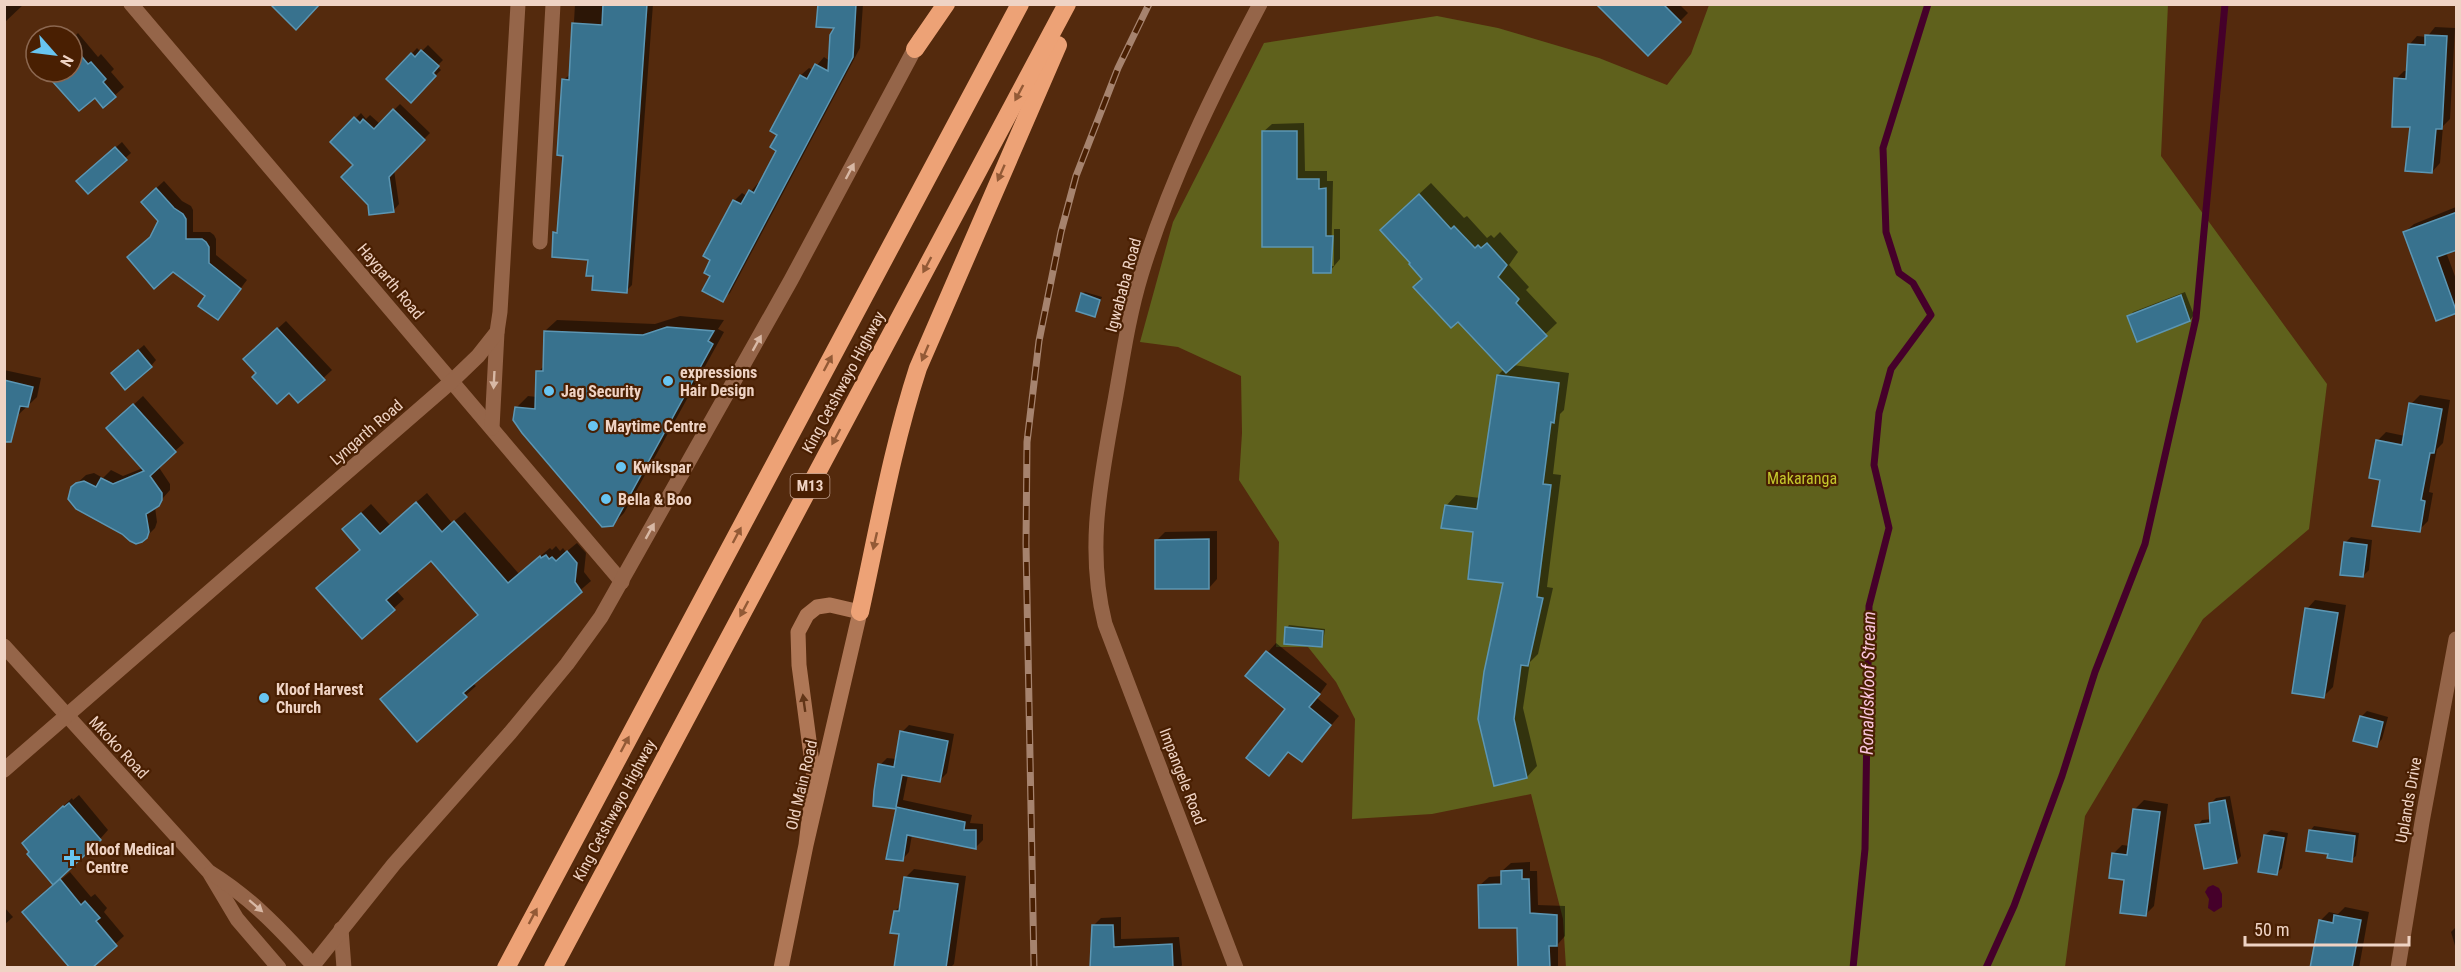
<svg xmlns="http://www.w3.org/2000/svg" width="2461" height="972" viewBox="0 0 2461 972" font-family="'Roboto Condensed',sans-serif">
<style>
.green{fill:#5f611c}
.water{fill:#45002a}
.shadow{fill:#0007}
.lines{fill:none;stroke-linecap:round;stroke-linejoin:round}
.stream{stroke:#45002a;stroke-width:7}
.building{fill:#38728e;stroke:#5c96b3;stroke-width:1.5}
.street{stroke:#956549;stroke-width:15}
.secondary{stroke:#af7756;stroke-width:15}
.highway{stroke:#eda276;stroke-width:18}
.rail-casing{stroke:#a6836e;stroke-width:7}
.rail{stroke:#491f02;stroke-width:4.5;stroke-dasharray:14;stroke-linecap:butt}
.oneway{fill:#935a36}
.oneway2{fill:#d8b8a5}
.oneway3{fill:#623517}
.poi-dot{fill:#68c4f0;stroke:#491f02;stroke-width:2}
.labels{text-anchor:middle;stroke-width:4.5;stroke-linejoin:round;paint-order:stroke}
.shield{fill:#491f02;stroke:#bd9d8a;stroke-width:1.5}
.shield-label{font-size:15px;font-weight:bold;fill:#efd3c4}
.street-label{font-size:16px;fill:#efd3c4;stroke:#491f02}
.poi-label{font-size:16px;font-weight:bold;fill:#efd3c4;stroke:#491f02;text-anchor:start}
.park-label{font-size:16px;fill:#c4c72c;stroke:#491f02}
.water-label{font-size:18px;font-style:italic;fill:#fac5dc;stroke:#491f02}
</style>
<rect width="100%" height="100%" fill="#542a0d"/>
<!-- green -->
<path class="green" d="M2168,4L2161,156L2327,384L2309,529L2203,619L2085,816L2065,967L1566,968L1563,919L1531,794L1432,814L1352,819L1355,719L1336,682L1308,647H1276L1279,542L1239,480L1242,433L1241,376L1178,347L1140,342L1173,222L1264,43L1437,16L1498,28L1599,58L1667,85L1691,54L1709,5Z"/>
<!-- water -->
<path class="water" d="M2213,885L2219,888L2222,894V907L2214,912L2208,908L2209,899L2205,892L2208,887Z"/>
<!-- shadow -->
<g class="shadow">
<path d="M4,4H24L4,23Z"/>
<path d="M575,4H653L632,285L626,291L595,275L589,258L555,233L559,229L564,154L563,80L571,74Z"/>
<path d="M819,4H863L860,48L730,293L722,300L712,275L734,201L742,193L747,196L758,183L760,184L778,150L801,75L809,68L813,70L824,57L830,61L836,27Z"/>
<path d="M1598,4H1679L1688,13L1648,54Z"/>
<path d="M2435,27L2455,28L2450,119L2443,126L2440,163L2432,172L2411,126L2396,79L2404,71H2408L2409,45L2417,36L2427,37Z"/>
<path d="M78,33L98,57L101,54L114,69L111,72L124,87L103,106L95,96L52,72H72V39Z"/>
<path d="M428,45L443,60L437,66L441,70L411,100L388,79L417,48L421,52Z"/>
<path d="M400,104L430,133L394,170L399,204L394,210L355,165L332,142L361,113L366,119L370,115L380,124Z"/>
<path d="M1304,123L1305,171H1327V181H1333L1331,266H1334V229H1340V259L1330,271L1315,245L1263,132L1272,124Z"/>
<path d="M122,142L131,153L88,191L83,176Z"/>
<path d="M164,181L182,201L191,206L193,210V232H210L214,235L216,239V255L247,280L218,318L207,295L152,236L159,220L150,194Z"/>
<path d="M1431,183L1464,218L1467,216L1487,238L1491,235L1494,238L1500,232L1518,252L1509,265L1529,287L1526,290L1557,323L1513,365L1569,373L1564,410L1560,414L1553,474L1561,475L1547,587L1553,588L1538,654L1530,662L1523,708L1537,766L1527,777L1495,784L1505,582L1475,531L1446,506L1456,495L1480,498L1498,375L1504,369L1424,279L1393,218Z"/>
<path d="M2456,207V248L2446,252L2456,279V312L2437,319L2405,232L2414,224Z"/>
<path d="M1085,292L1102,297L1094,316L1082,294Z"/>
<path d="M2185,292L2194,315L2190,320L2138,340L2129,317L2133,312Z"/>
<path d="M680,316L724,320L718,329L724,332L624,513L612,525L516,408L528,396L537,397L538,372L545,365V331L557,320L655,324Z"/>
<path d="M286,321L332,370L299,401L289,391L258,373L254,350Z"/>
<path d="M144,345L156,360L151,366L119,367Z"/>
<path d="M4,370L41,378L37,397L17,416L4,414Z"/>
<path d="M2420,395L2450,400L2443,443L2437,449L2429,492L2433,493L2428,521L2419,530L2382,479L2377,441L2386,432L2405,436L2411,404Z"/>
<path d="M143,396L184,443L158,466L170,484V490L155,507L157,522L155,528L142,541L72,488L86,475L94,473L103,478L111,470L123,476L143,468L117,420Z"/>
<path d="M427,493L452,523L465,512L519,574L550,548L552,550L556,546L560,551L563,548L566,552L577,543L586,553L584,572L591,581L472,683L476,686L417,740L480,614L431,559L396,590L404,599L362,637V549L354,519L371,504L390,525Z"/>
<path d="M1217,531V579L1209,588L1157,540L1165,532Z"/>
<path d="M2351,537L2372,540L2369,570L2363,576L2345,543Z"/>
<path d="M2315,600L2346,605L2333,687L2324,696L2307,609Z"/>
<path d="M1289,625L1325,629L1323,643L1321,646L1287,628Z"/>
<path d="M1276,643L1327,684L1317,698L1339,716L1302,760L1289,750L1269,774L1287,708L1247,676Z"/>
<path d="M2367,711L2388,717L2382,739L2377,745L2361,717Z"/>
<path d="M909,725L954,734L947,773L940,780L908,775L903,800L972,815L970,823L983,824V840L976,847L912,835L909,852L902,860L898,808L875,804L880,765L887,758L897,759L902,732Z"/>
<path d="M79,795L108,830L100,839L32,835L72,798L73,800Z"/>
<path d="M2230,796L2241,856L2236,862L2197,826L2202,820L2212,819L2211,803L2216,798Z"/>
<path d="M2144,800L2168,804L2154,906L2145,915L2113,854L2122,845L2130,846L2135,809Z"/>
<path d="M2314,826L2359,833L2356,856L2351,860L2310,831Z"/>
<path d="M2271,830L2288,833L2282,868L2277,873L2265,835Z"/>
<path d="M1530,862V871H1537L1538,905L1565,906V936L1558,944V968H1520L1519,926L1480,885L1489,877L1502,876V871L1511,863Z"/>
<path d="M914,869L966,876L954,964L950,968H905L895,911L901,905L905,878Z"/>
<path d="M70,872L91,897L95,894L107,908L104,912L124,936L89,968L33,903Z"/>
<path d="M4,907L13,917L4,925Z"/>
<path d="M2345,907L2369,912L2359,968H2311L2320,921L2329,912L2338,914Z"/>
<path d="M1121,917V939L1179,937L1182,965L1180,968H1092L1093,926L1101,918Z"/>
<path d="M2456,927V949L2451,932Z"/>
</g>
<g class="lines">
<!-- stream -->
<g class="stream">
<path d="M1853,968L1865,849L1869,606L1889,528L1874,465L1879,413L1891,369L1931,315L1913,283L1899,273L1886,232L1883,148L1928,4"/>
<path d="M1986,968L2014,906L2062,776L2095,672L2145,544L2196,318L2225,4"/>
</g>
</g>
<!-- building -->
<g class="building">
<path d="M270,4H320L296,30Z"/>
<path d="M603,4H647L627,293L592,290L593,276H586L588,260L552,257L553,232L557,233L563,156L557,155L562,79L569,80L572,23L602,25Z"/>
<path d="M818,4H856L853,57L723,302L702,291L710,276L704,273L710,260L703,256L733,200L741,204L749,190L754,193L776,151L770,147L777,135L770,131L800,75L807,79L815,64L828,71L830,35L834,28L816,27Z"/>
<path d="M1596,4H1663L1681,22L1648,56Z"/>
<path d="M2425,35L2447,36L2442,129H2436L2432,173L2405,171L2410,127H2392L2394,78L2406,79L2408,44L2425,45Z"/>
<path d="M72,45L88,64L91,62L106,79L103,82L116,97L103,108L95,98L79,111L44,72H72Z"/>
<path d="M421,50L439,66L433,73L436,76L411,103L386,79L411,53L415,57Z"/>
<path d="M393,109L425,140L389,177L394,212L369,215L368,205L341,177L353,165L330,142L354,117L360,123L363,119L374,129Z"/>
<path d="M1262,131H1297V179H1319V189L1326,188V236H1333L1331,273H1313V247H1262Z"/>
<path d="M115,147L127,160L88,194L76,181Z"/>
<path d="M156,188L174,208L183,214L186,219V239H202L206,242L209,247V263L241,289L218,320L198,306L205,296L173,272L154,289L127,257L150,237L158,221L141,202Z"/>
<path d="M1419,194L1451,229L1454,226L1475,248L1478,245L1481,248L1487,243L1507,265L1498,277L1519,299L1516,303L1547,336L1506,373L1458,322L1451,328L1413,287L1422,279L1409,264L1410,263L1380,230Z"/>
<path d="M2457,212V250L2437,257L2457,313L2436,321L2403,232Z"/>
<path d="M1081,293L1100,300L1095,317L1076,311Z"/>
<path d="M2181,295L2190,321L2137,342L2127,316Z"/>
<path d="M667,327L714,331L708,341L713,344L613,526L602,527L522,433L513,420L515,407L535,409L536,371H543L544,331L643,335Z"/>
<path d="M277,328L325,380L298,403L289,393L277,404L252,377L256,373L243,359Z"/>
<path d="M138,350L152,367L125,390L111,373Z"/>
<path d="M1497,375L1559,383L1554,423L1551,422L1543,484L1551,485L1537,597L1543,598L1528,666L1521,665L1514,719L1527,778L1494,786L1478,719L1484,672L1503,583L1468,579L1473,532L1441,528L1445,505L1477,509Z"/>
<path d="M4,380L33,387L28,407L20,406L11,442H4Z"/>
<path d="M2409,403L2442,409L2434,453H2430L2421,500L2425,501L2420,532L2372,526L2380,480L2369,478L2376,440L2402,445Z"/>
<path d="M133,404L176,452L150,476L162,493V500L159,506L146,514L149,532L147,538L142,542L136,544L130,541L122,534L76,509L68,499L71,487L76,483L84,481L96,487L101,478L113,484L144,471L106,428Z"/>
<path d="M416,502L442,532L454,521L508,583L540,556L541,558L546,555L549,559L552,557L556,561L567,551L577,563L575,582L582,592L463,693L467,697L417,742L380,699L478,615L431,561L386,600L395,610L362,639L316,588L360,550L342,529L361,513L380,534Z"/>
<path d="M1209,539V589H1155V540Z"/>
<path d="M2344,542L2367,545L2363,577L2340,575Z"/>
<path d="M2305,608L2338,613L2324,698L2292,693Z"/>
<path d="M1285,627L1323,631L1322,647L1284,644Z"/>
<path d="M1266,651L1320,694L1309,707L1331,725L1302,762L1288,752L1269,776L1246,758L1285,709L1245,676Z"/>
<path d="M2360,716L2383,722L2377,747L2353,741Z"/>
<path d="M900,731L948,741L940,782L902,775L896,807L965,822L964,830H976V849L907,835L903,861L886,859L896,809L873,806L874,791L878,764L894,767Z"/>
<path d="M2225,800L2237,863L2204,869L2195,825L2210,823L2209,803Z"/>
<path d="M69,803L101,840L53,885L27,854L29,852L22,843L63,806L64,807Z"/>
<path d="M2133,809L2160,812L2146,916L2120,913L2124,880L2109,878L2112,853L2127,855Z"/>
<path d="M2309,830L2355,836L2352,862L2327,858L2328,854L2306,851Z"/>
<path d="M2264,835L2284,838L2277,875L2258,872Z"/>
<path d="M1522,870V879H1529L1530,913L1557,915V946H1549L1550,968H1518L1517,928H1479L1478,885L1501,884V871Z"/>
<path d="M904,877L958,884L946,968H894L899,934L890,933L894,911H899Z"/>
<path d="M60,879L81,905L85,901L100,918L96,921L117,946L92,968H70L22,912Z"/>
<path d="M2334,915L2361,920L2352,968H2310L2319,920L2333,923Z"/>
<path d="M1092,925H1113L1114,947L1172,944L1173,968H1090Z"/>
</g>
<g class="lines">
<!-- street -->
<g class="street">
<path d="M131,4L622,582"/>
<path d="M540,242L553,4"/>
<path d="M492,428L497,332"/>
<path d="M4,646L209,872L237,919L279,968"/>
<path d="M4,770L452,381L478,356L497,332L500,312L518,4"/>
<path d="M211,873C251,898 281,930 312,964"/>
<path d="M341,929L344,968"/>
<path d="M311,968L394,864L510,733L567,664L601,617L791,280L920,39"/>
<path d="M1236,968L1105,624C1087,552 1099,490 1112,417C1121,370 1127,321 1141,275C1170,180 1214,91 1260,4"/>
<path d="M2398,968L2422,822L2456,639"/>
</g>
<!-- secondary -->
<path class="secondary" d="M781,968L806,845L860,612L830,605L817,607L807,615L798,632L799,665L814,778L806,845"/>
<!-- highway -->
<g class="highway">
<path d="M915,49L946,4"/>
<path d="M860,612C878,530 892,448 918,368L1058,45"/>
<path d="M506,968L1020,4"/>
<path d="M553,968L1067,4"/>
</g>
<!-- rail casing -->
<g class="rail-casing">
<path id="rail" d="M1034,968L1026,544L1027,442L1039,341L1061,232L1076,176L1118,68L1149,4"/>
</g>
<!-- rail -->
<use href="#rail" class="rail"/>
</g>
<!-- one-way arrows -->
<defs><path id="oneway-solid" d="M-6-.8H1V-3.2L6.5 0L1 3.2V.8H-6Z" transform="scale(1.5)"/></defs>
<g class="oneway">
<use href="#oneway-solid" transform="translate(1019 93) rotate(118)"/>
<use href="#oneway-solid" transform="translate(1001 173) rotate(114)"/>
<use href="#oneway-solid" transform="translate(927 265) rotate(118)"/>
<use href="#oneway-solid" transform="translate(925 353) rotate(113)"/>
<use href="#oneway-solid" transform="translate(828 363) rotate(-62)"/>
<use href="#oneway-solid" transform="translate(836 437) rotate(118)"/>
<use href="#oneway-solid" transform="translate(737 535) rotate(-62)"/>
<use href="#oneway-solid" transform="translate(875 541) rotate(103)"/>
<use href="#oneway-solid" transform="translate(744 609) rotate(118)"/>
<use href="#oneway-solid" transform="translate(625 744) rotate(-62)"/>
<use href="#oneway-solid" transform="translate(533 916) rotate(-62)"/>
</g>
<g class="oneway2">
<use href="#oneway-solid" transform="translate(850 171) rotate(-62)"/>
<use href="#oneway-solid" transform="translate(757 343) rotate(-61)"/>
<use href="#oneway-solid" transform="translate(494 380) rotate(93)"/>
<use href="#oneway-solid" transform="translate(650 531) rotate(-61)"/>
<use href="#oneway-solid" transform="translate(256 906) rotate(41)"/>
</g>
<use class="oneway3" href="#oneway-solid" transform="translate(804 703) rotate(-98)"/>
<!-- markers -->
<g class="poi-dot">
<circle cx="668" cy="381" r="6"/>
<circle cx="549" cy="391" r="6"/>
<circle cx="593" cy="426" r="6"/>
<circle cx="621" cy="467" r="6"/>
<circle cx="606" cy="499" r="6"/>
<circle cx="264" cy="698" r="6"/>
<path d="M69 849h6v6h6v6h-6v6h-6v-6h-6v-6h6z"/>
</g>
<g class="labels">
<!-- shield labels -->
<rect class="shield" x="790.5" y="474" width="39" height="24" rx="4.5"/>
<g class="shield-label">
<text x="810" y="491">M13</text>
</g>
<!-- street labels -->
<g class="street-label">
<text transform="translate(391 281) rotate(50)" y="6">Haygarth Road</text>
<text transform="translate(1123 285) rotate(-75)" y="6">Igwababa Road</text>
<text transform="translate(843 382) rotate(-62)" y="6">King Cetshwayo Highway</text>
<text transform="translate(366 432) rotate(-41)" y="6">Lyngarth Road</text>
<text transform="translate(119 747) rotate(47)" y="6">Mkoko Road</text>
<text transform="translate(1183 776) rotate(69)" y="6">Impangele Road</text>
<text transform="translate(801 785) rotate(-77)" y="6">Old Main Road</text>
<text transform="translate(2408 800) rotate(-80)" y="6">Uplands Drive</text>
<text transform="translate(614 810) rotate(-62)" y="6">King Cetshwayo Highway</text>
</g>
<!-- poi labels -->
<g class="poi-label">
<text x="680" y="378">expressions<tspan x="680" dy="18">Hair Design</tspan></text>
<text x="561" y="397">Jag Security</text>
<text x="605" y="432">Maytime Centre</text>
<text x="633" y="473">Kwikspar</text>
<text x="618" y="505">Bella &amp; Boo</text>
<text x="276" y="695">Kloof Harvest<tspan x="276" dy="18">Church</tspan></text>
<text x="86" y="855">Kloof Medical<tspan x="86" dy="18">Centre</tspan></text>
</g>
<!-- park labels -->
<g class="park-label">
<text x="1802" y="484">Makaranga</text>
</g>
<!-- water labels -->
<g class="water-label">
<text transform="translate(1868 683) rotate(-89)" y="6">Ronaldskloof Stream</text>
</g>
</g>
<!-- border -->
<rect width="2461" height="972" fill="none" stroke="#efd3c4" stroke-width="12"/>
<!-- north arrow -->
<g transform="translate(54 54) rotate(118)"><circle r="28" fill="#491f02" stroke="#8b6750" stroke-width="1.5"/>
<path d="M0-4.5L10 22L0 15L-10 22Z" fill="#68c4f0"/>
<text y="-9" font-size="16" font-weight="bold" text-anchor="middle" fill="#efd3c4">N</text>
</g>
<!-- scale -->
<path d="M2245 936v9h164v-9" fill="none" stroke="#efd3c4" stroke-width="3"/>
<text x="2254" y="936" font-size="18" fill="#efd3c4" stroke="#491f02" stroke-width="4.5" paint-order="stroke">50 m</text>
</svg>
